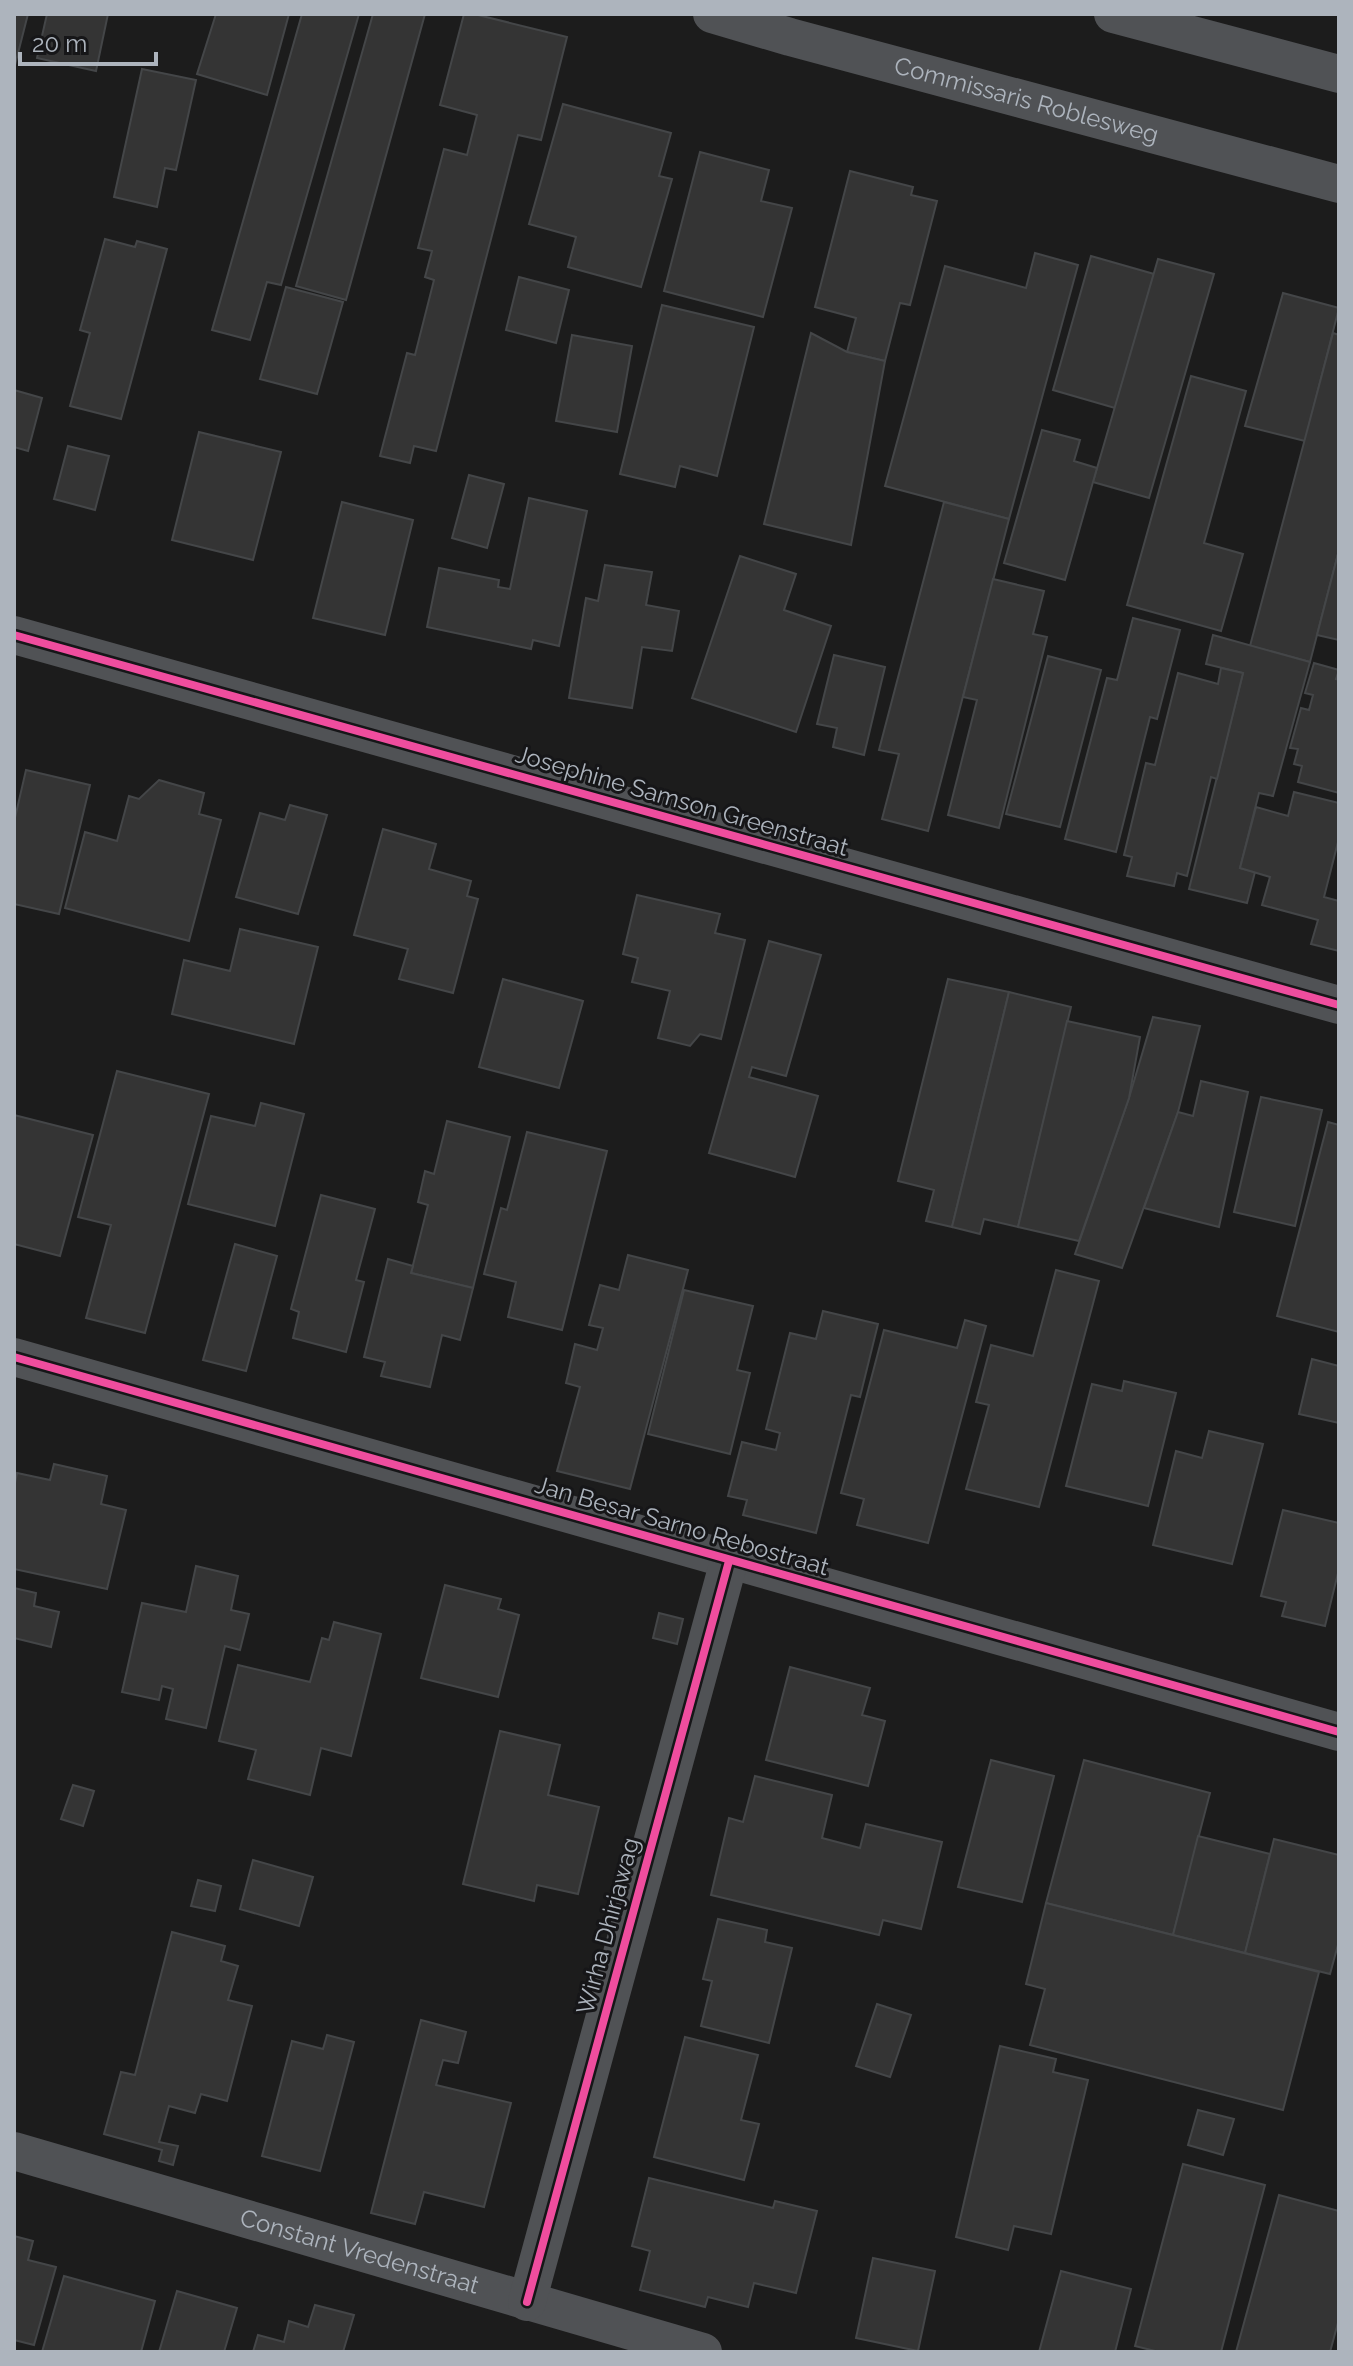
<svg xmlns="http://www.w3.org/2000/svg" width="1353" height="2366" viewBox="0 0 1353 2366" font-family="Raleway,sans-serif">
<style>
.building{fill:#343434;stroke:#444648;stroke-width:2}
.lines{fill:none;stroke-linecap:round;stroke-linejoin:round}
.minor{stroke:#505255;stroke-width:38}
.cycleway-casing{stroke:#161618;stroke-width:13}
.cycleway{stroke:#ef4d9e;stroke-width:8}
.labels{text-anchor:middle;stroke-width:6;stroke-linejoin:round;paint-order:stroke}
.street-label{font-size:24px;fill:#adb4bd;stroke:#161618}
</style>
<rect width="100%" height="100%" fill="#1c1c1c"/>
<!-- building -->
<g class="building">
<path d="M14,14H28L14,69Z"/>
<path d="M47,14H108L96,71L37,58Z"/>
<path d="M216,14H289L267,95L197,74Z"/>
<path d="M302,14H359L281,285L267,282L250,340L212,330Z"/>
<path d="M373,14H425L346,300L296,286Z"/>
<path d="M464,14H474L567,37L541,140L518,135L436,451L414,446L410,463L380,456L407,353L415,355L434,280L425,277L432,251L418,248L444,149L467,155L477,115L440,105Z"/>
<path d="M142,69L196,80L176,170L165,168L157,207L114,197Z"/>
<path d="M563,104L671,133L659,176L672,179L641,287L568,267L576,237L529,224Z"/>
<path d="M700,152L769,170L761,201L792,208L763,317L664,291Z"/>
<path d="M850,171L913,187L911,195L937,201L910,305L900,303L885,361L847,352L856,318L815,307Z"/>
<path d="M105,239L135,247L137,241L167,249L121,419L70,406L90,333L80,330Z"/>
<path d="M1035,253L1078,265L1009,519L885,486L945,266L1026,288Z"/>
<path d="M1091,256L1154,274L1115,408L1053,390Z"/>
<path d="M1158,259L1214,274L1149,498L1093,482Z"/>
<path d="M519,277L569,290L556,343L506,330Z"/>
<path d="M286,287L343,302L317,394L260,379Z"/>
<path d="M1283,293L1339,308L1305,441L1245,426Z"/>
<path d="M662,305L754,327L717,476L680,466L675,487L620,474Z"/>
<path d="M811,333L847,352L885,361L851,545L764,524Z"/>
<path d="M1333,333L1339,335V550L1310,662L1250,646Z"/>
<path d="M572,335L632,346L617,432L556,421Z"/>
<path d="M1191,376L1246,391L1204,543L1243,554L1221,631L1127,605Z"/>
<path d="M14,390L42,398L28,451L14,447Z"/>
<path d="M1042,430L1080,440L1074,461L1097,468L1065,580L1004,563Z"/>
<path d="M199,432L281,452L253,560L172,540Z"/>
<path d="M68,446L109,456L95,510L54,499Z"/>
<path d="M469,475L504,484L487,548L452,538Z"/>
<path d="M529,498L587,511L559,646L533,640L531,649L427,627L439,568L499,580L498,587L510,589Z"/>
<path d="M342,502L413,520L385,635L313,618Z"/>
<path d="M944,502L1009,519L928,831L882,819L899,754L879,750Z"/>
<path d="M1339,550V640L1317,635Z"/>
<path d="M740,556L796,574L784,610L831,626L796,732L692,698Z"/>
<path d="M605,565L652,572L646,605L679,611L672,651L642,647L632,708L569,698L586,598L598,601Z"/>
<path d="M993,579L1044,591L1033,634L1047,637L999,828L948,815L977,700L963,697Z"/>
<path d="M1133,618L1180,630L1157,719L1150,717L1116,852L1065,839L1107,678L1117,680Z"/>
<path d="M1213,635L1310,662L1273,796L1259,793L1240,868L1255,872L1247,903L1189,889L1243,673L1206,664Z"/>
<path d="M834,655L885,667L864,755L833,747L837,728L817,724Z"/>
<path d="M1048,656L1101,670L1060,827L1006,814Z"/>
<path d="M1314,663L1339,670L1336,679L1339,680V793L1298,782L1302,766L1294,764L1298,749L1290,748L1301,708L1309,710L1313,695L1305,693Z"/>
<path d="M1221,668L1243,673L1217,779L1211,777L1187,876L1177,873L1174,886L1127,876L1132,857L1124,855L1146,763L1155,765L1178,673L1218,684Z"/>
<path d="M26,770L90,785L59,914L14,904V822Z"/>
<path d="M159,780L204,793L199,814L221,820L189,941L65,908L85,832L117,841L129,796L139,799Z"/>
<path d="M1294,792L1339,803V838L1324,897L1339,901V951L1311,944L1318,920L1262,905L1270,877L1240,868L1256,807L1288,816Z"/>
<path d="M290,805L327,815L298,914L236,897L260,813L285,820Z"/>
<path d="M383,829L436,844L429,869L471,881L467,896L478,899L453,993L399,979L408,949L354,935Z"/>
<path d="M637,895L720,914L715,933L745,940L721,1039L700,1034L690,1046L658,1038L670,991L632,982L638,958L623,954Z"/>
<path d="M240,929L318,947L294,1044L172,1014L184,960L230,971Z"/>
<path d="M769,941L821,955L786,1076L752,1067L749,1077L818,1096L795,1177L709,1153Z"/>
<path d="M503,979L583,1001L559,1088L479,1067Z"/>
<path d="M948,979L1009,992L952,1227L926,1221L934,1190L898,1181Z"/>
<path d="M1009,992L1071,1007L1018,1227L984,1219L980,1234L952,1227Z"/>
<path d="M1153,1017L1200,1026L1178,1112L1122,1268L1075,1254L1129,1098Z"/>
<path d="M1067,1021L1140,1037L1129,1098L1079,1241L1018,1227Z"/>
<path d="M117,1071L209,1094L145,1333L86,1318L111,1225L78,1217Z"/>
<path d="M1201,1081L1248,1092L1219,1227L1144,1208L1178,1112L1193,1116Z"/>
<path d="M1261,1097L1322,1110L1295,1226L1234,1212Z"/>
<path d="M261,1103L304,1114L275,1226L188,1204L211,1116L255,1126Z"/>
<path d="M14,1115L93,1135L60,1256L14,1244Z"/>
<path d="M447,1121L510,1137L473,1288L411,1273L428,1205L418,1202L425,1171L434,1174Z"/>
<path d="M1328,1122L1339,1125V1332L1277,1316Z"/>
<path d="M527,1132L607,1151L562,1330L508,1317L516,1282L484,1274L501,1208L507,1210Z"/>
<path d="M321,1195L375,1209L356,1280L364,1282L346,1352L293,1338L299,1312L291,1309Z"/>
<path d="M235,1244L277,1256L246,1371L203,1360Z"/>
<path d="M628,1255L688,1270L630,1489L557,1471L580,1387L566,1383L575,1344L597,1350L603,1328L589,1325L600,1285L619,1290Z"/>
<path d="M388,1259L413,1266L411,1273L473,1288L460,1340L442,1335L430,1387L381,1376L385,1362L364,1357Z"/>
<path d="M1056,1270L1099,1281L1039,1507L966,1489L989,1405L976,1402L991,1345L1033,1356Z"/>
<path d="M684,1290L753,1306L737,1370L750,1373L730,1454L648,1434Z"/>
<path d="M823,1311L878,1324L860,1397L851,1395L816,1533L743,1515L747,1500L728,1496L742,1442L776,1450L780,1433L766,1429L790,1333L816,1339Z"/>
<path d="M965,1320L986,1326L928,1543L857,1525L864,1499L841,1493L884,1330L957,1348Z"/>
<path d="M1312,1359L1339,1366V1423L1299,1414Z"/>
<path d="M1124,1381L1176,1393L1148,1506L1066,1486L1092,1384L1122,1391Z"/>
<path d="M1209,1431L1263,1444L1232,1564L1153,1545L1176,1451L1202,1458Z"/>
<path d="M54,1464L107,1476L101,1504L126,1510L107,1589L14,1569V1488L17,1473L50,1480Z"/>
<path d="M1283,1510L1339,1523V1569L1325,1626L1282,1616L1286,1602L1261,1596Z"/>
<path d="M196,1566L238,1576L231,1610L249,1614L240,1650L225,1646L206,1728L166,1719L173,1689L162,1686L159,1700L122,1692L142,1603L186,1612Z"/>
<path d="M445,1585L501,1599L498,1609L519,1615L498,1697L421,1678Z"/>
<path d="M14,1588L36,1593L34,1606L59,1612L51,1647L14,1638Z"/>
<path d="M659,1613L683,1619L677,1644L653,1638Z"/>
<path d="M334,1622L381,1634L351,1756L321,1748L310,1795L248,1779L256,1750L219,1741L238,1665L310,1682L322,1638L329,1640Z"/>
<path d="M790,1667L870,1688L862,1715L885,1721L868,1786L766,1760Z"/>
<path d="M500,1731L560,1745L548,1795L599,1807L578,1894L537,1885L534,1901L463,1884Z"/>
<path d="M991,1760L1054,1776L1022,1902L958,1887Z"/>
<path d="M1084,1760L1210,1793L1173,1935L1046,1903Z"/>
<path d="M755,1776L832,1795L822,1838L860,1848L866,1824L942,1842L921,1929L883,1920L879,1935L711,1895L729,1818L743,1822Z"/>
<path d="M73,1785L94,1791L83,1826L61,1819Z"/>
<path d="M1198,1836L1270,1854L1245,1953L1173,1935Z"/>
<path d="M1274,1839L1339,1855V1941L1330,1974L1245,1953Z"/>
<path d="M253,1860L313,1877L299,1926L240,1909Z"/>
<path d="M198,1880L221,1886L215,1911L191,1906Z"/>
<path d="M1046,1903L1319,1972L1283,2110L1030,2045L1045,1989L1026,1984Z"/>
<path d="M718,1919L767,1930L765,1942L792,1948L769,2043L701,2026L712,1981L703,1979Z"/>
<path d="M172,1932L225,1946L221,1961L238,1966L228,2000L252,2006L227,2101L201,2094L195,2113L169,2106L159,2142L178,2146L173,2165L159,2161L162,2150L104,2134L121,2072L135,2075Z"/>
<path d="M877,2004L911,2015L890,2077L856,2066Z"/>
<path d="M421,2020L466,2032L458,2063L443,2060L436,2085L511,2103L484,2207L424,2192L415,2224L371,2213Z"/>
<path d="M327,2035L354,2042L320,2171L262,2156L292,2041L323,2049Z"/>
<path d="M685,2037L758,2055L741,2120L759,2124L744,2180L654,2157Z"/>
<path d="M1000,2046L1056,2059L1053,2072L1088,2080L1051,2234L1014,2226L1008,2250L956,2237Z"/>
<path d="M1198,2110L1234,2119L1223,2155L1188,2145Z"/>
<path d="M1183,2164L1265,2185L1221,2352H1159L1135,2346Z"/>
<path d="M649,2178L773,2208L775,2201L817,2211L796,2293L754,2283L748,2307L708,2297L705,2307L640,2290L650,2251L632,2246Z"/>
<path d="M1279,2195L1339,2211V2319L1330,2352H1236Z"/>
<path d="M14,2236L33,2241L28,2260L56,2267L34,2345L14,2340Z"/>
<path d="M873,2258L935,2271L918,2351L856,2338Z"/>
<path d="M1061,2271L1131,2289L1115,2352H1039Z"/>
<path d="M64,2276L155,2301L141,2352H42Z"/>
<path d="M177,2291L237,2308L224,2352H159Z"/>
<path d="M315,2305L354,2315L343,2352H253L258,2335L284,2342L289,2321L308,2327Z"/>
</g>
<g class="lines">
<!-- minor -->
<g class="minor">
<path id="s1" d="M712,14L790,37L1339,184"/>
<path d="M1113,14L1339,74"/>
<path d="M14,635L1339,1005"/>
<path d="M14,1357L1339,1732"/>
<path id="s2" d="M14,2151L703,2352"/>
<path d="M527,2302L729,1561"/>
</g>
<!-- cycleway casing -->
<g class="cycleway-casing">
<g id="cycleway">
<path d="M14,635L1339,1005"/>
<path d="M14,1357L1339,1732"/>
<path d="M527,2302L729,1561"/>
</g>
</g>
<!-- cycleway -->
<use href="#cycleway" class="cycleway"/>
</g>
<g class="labels">
<!-- street labels -->
<g class="street-label">
<text dy="8" stroke="none"><textPath href="#s1" startOffset="326">Commissaris Roblesweg</textPath></text>
<text transform="translate(682 801) rotate(16)" y="8">Josephine Samson Greenstraat</text>
<text transform="translate(682 1526) rotate(16)" y="8">Jan Besar Sarno Rebostraat</text>
<text transform="translate(608 1926) rotate(-75)" y="8">Wirha Dhirjawag</text>
<text dy="8" stroke="none"><textPath href="#s2" startOffset="360">Constant Vredenstraat</textPath></text>
</g>
</g>
<!-- border -->
<rect width="1353" height="2366" fill="none" stroke="#adb4bd" stroke-width="32"/>
<!-- scale -->
<path d="M20 52v12h136v-12" fill="none" stroke="#adb4bd" stroke-width="4"/>
<text x="32" y="52" font-size="24" fill="#adb4bd" stroke="#161618" stroke-width="6" paint-order="stroke">20 m</text>
</svg>
